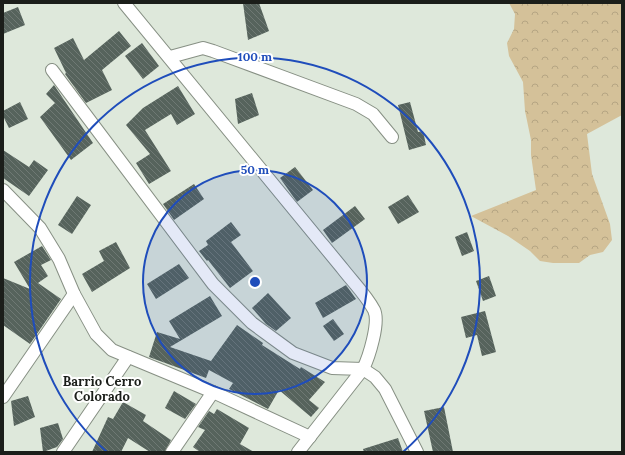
<svg xmlns="http://www.w3.org/2000/svg" width="625" height="455" viewBox="0 0 625 455" font-family="Lora,serif">
<style>
.forest{fill:url(#forest-crowns)}
.building{fill:url(#building-back-hatch)}
.lines{fill:none;stroke-linecap:round;stroke-linejoin:round}
.street-casing{stroke:#879084;stroke-width:14}
.street{stroke:#fff;stroke-width:12}
.ring{fill:none;stroke:#1f4dbb;stroke-width:2}
.labels{text-anchor:middle;stroke-width:4;stroke-linejoin:round;paint-order:stroke}
.neighbourhood-label{font-size:13px;font-weight:bold;fill:#1b1e1a;stroke:#fff}
.centre{fill:#1f4dbb;stroke:#fff;stroke-width:2}
.ring-label{font-size:12px;text-anchor:middle;font-weight:bold;fill:#1f4dbb;stroke:#fff;stroke-width:4;stroke-linejoin:round;paint-order:stroke}
</style>
<defs>
<pattern id="forest-crowns" width="20" height="18" patternUnits="userSpaceOnUse"><rect width="20" height="18" fill="#d4c199"/><path d="M2 6a3 3 0 1 1 6 0M12 15a3 3 0 1 1 6 0" fill="none" stroke="#b5a583"/></pattern>
<pattern id="building-back-hatch" width="6" height="6" patternUnits="userSpaceOnUse"><rect width="6" height="6" fill="#56635c"/><path d="M-1 5l2 2M0 0l6 6M5-1l2 2" fill="none" stroke="#6f7974"/></pattern>
</defs>
<rect width="100%" height="100%" fill="#dee8db"/>
<!-- forest -->
<path class="forest" d="M509,3H622V115L587,134L592,174L610,224L612,240L603,252L590,255L579,263H553L540,261L530,251L508,236L471,216L536,190L531,155V140L525,111L523,82L509,56L507,43L514,29L515,14Z"/>
<!-- building -->
<g class="building">
<path d="M243,3H259L269,31L248,40Z"/>
<path d="M18,7L25,25L3,34V13Z"/>
<path d="M119,31L131,46L102,70L112,90L86,103L65,74L66,73L54,48L73,38L84,60Z"/>
<path d="M142,43L159,66L143,79L125,56Z"/>
<path d="M54,85L93,143L71,160L40,117L55,103L46,94Z"/>
<path d="M178,86L195,114L177,125L171,114L145,130L171,171L149,184L136,163L150,154L126,125L143,108Z"/>
<path d="M252,93L259,115L238,124L235,99Z"/>
<path d="M20,102L28,119L9,128L3,116V111Z"/>
<path d="M410,102L418,132L423,131L426,145L409,150L398,105Z"/>
<path d="M3,150L29,167L34,160L48,170L29,196L3,178Z"/>
<path d="M295,167L313,190L297,202L280,178Z"/>
<path d="M194,184L204,199L174,220L163,204Z"/>
<path d="M408,195L419,212L398,224L388,207Z"/>
<path d="M77,196L91,205L72,234L58,225Z"/>
<path d="M355,206L365,219L332,243L323,230Z"/>
<path d="M231,222L241,235L231,242L253,271L230,288L208,260L207,261L199,251L208,245L206,241Z"/>
<path d="M467,232L474,251L462,256L455,237Z"/>
<path d="M116,242L130,268L92,292L82,274L104,261L99,251Z"/>
<path d="M42,246L51,260L41,265L48,276L38,283L61,299L30,344L3,325V278L30,289L14,262Z"/>
<path d="M179,264L189,278L156,299L147,284Z"/>
<path d="M489,276L496,296L483,301L476,281Z"/>
<path d="M346,285L356,299L323,318L315,303Z"/>
<path d="M268,293L291,318L276,331L266,324L252,308Z"/>
<path d="M210,296L222,316L170,347L211,361L237,325L263,343L262,345L300,369L301,367L325,382L309,400L319,408L311,417L279,390L268,409L229,389L233,383L209,370L206,378L149,357L157,332L180,339L169,321Z"/>
<path d="M485,311L496,352L482,356L477,335L466,338L461,317Z"/>
<path d="M333,319L344,334L334,341L323,326Z"/>
<path d="M174,391L196,404L185,419L165,408Z"/>
<path d="M28,396L35,417L14,426L11,401Z"/>
<path d="M123,402L146,415L143,421L171,440L165,452H150L128,438L121,452H92L108,417L113,419Z"/>
<path d="M444,407L453,452H433L424,411Z"/>
<path d="M217,409L249,428L240,444L254,452H200L193,447L205,430L198,427L209,411L214,414Z"/>
<path d="M58,423L63,439L57,447L43,452L40,428Z"/>
<path d="M398,438L403,452H364L363,449Z"/>
</g>
<g class="lines">
<!-- street casing -->
<g class="street-casing">
<g id="street">
<path d="M124,3L342,268C352,281 366,295 374,310C380,322 369,357 363,369L298,452"/>
<path d="M170,57L203,48L213,51L356,104L373,114L392,137"/>
<path d="M52,70L213,284L252,323L293,353L332,368L363,369L375,377L385,389L417,452"/>
<path d="M3,190L40,228L59,259L74,294L96,334L112,350L213,392L310,437"/>
<path d="M3,397L74,294"/>
<path d="M63,452L128,357"/>
<path d="M172,452L213,392"/>
</g>
</g>
<!-- street -->
<use href="#street" class="street"/>
</g>
<!-- distance rings -->
<circle cx="255" cy="282" r="112" fill="#1f4dbb" fill-opacity=".12"/>
<g class="ring">
<circle cx="255" cy="282" r="112"/>
<path d="M107 452A225 225 0 1 1 403 452"/>
</g>
<g class="labels">
<!-- neighbourhood labels -->
<g class="neighbourhood-label">
<text x="102" y="386">Barrio Cerro<tspan x="102" dy="15">Colorado</tspan></text>
</g>
</g>
<circle cx="255" cy="282" r="6" class="centre"/>
<g class="ring-label">
<text x="255" y="61">100 m</text>
<text x="255" y="174">50 m</text>
</g>
<!-- border -->
<rect width="625" height="455" fill="none" stroke="#1b1e1a" stroke-width="8"/>
</svg>
